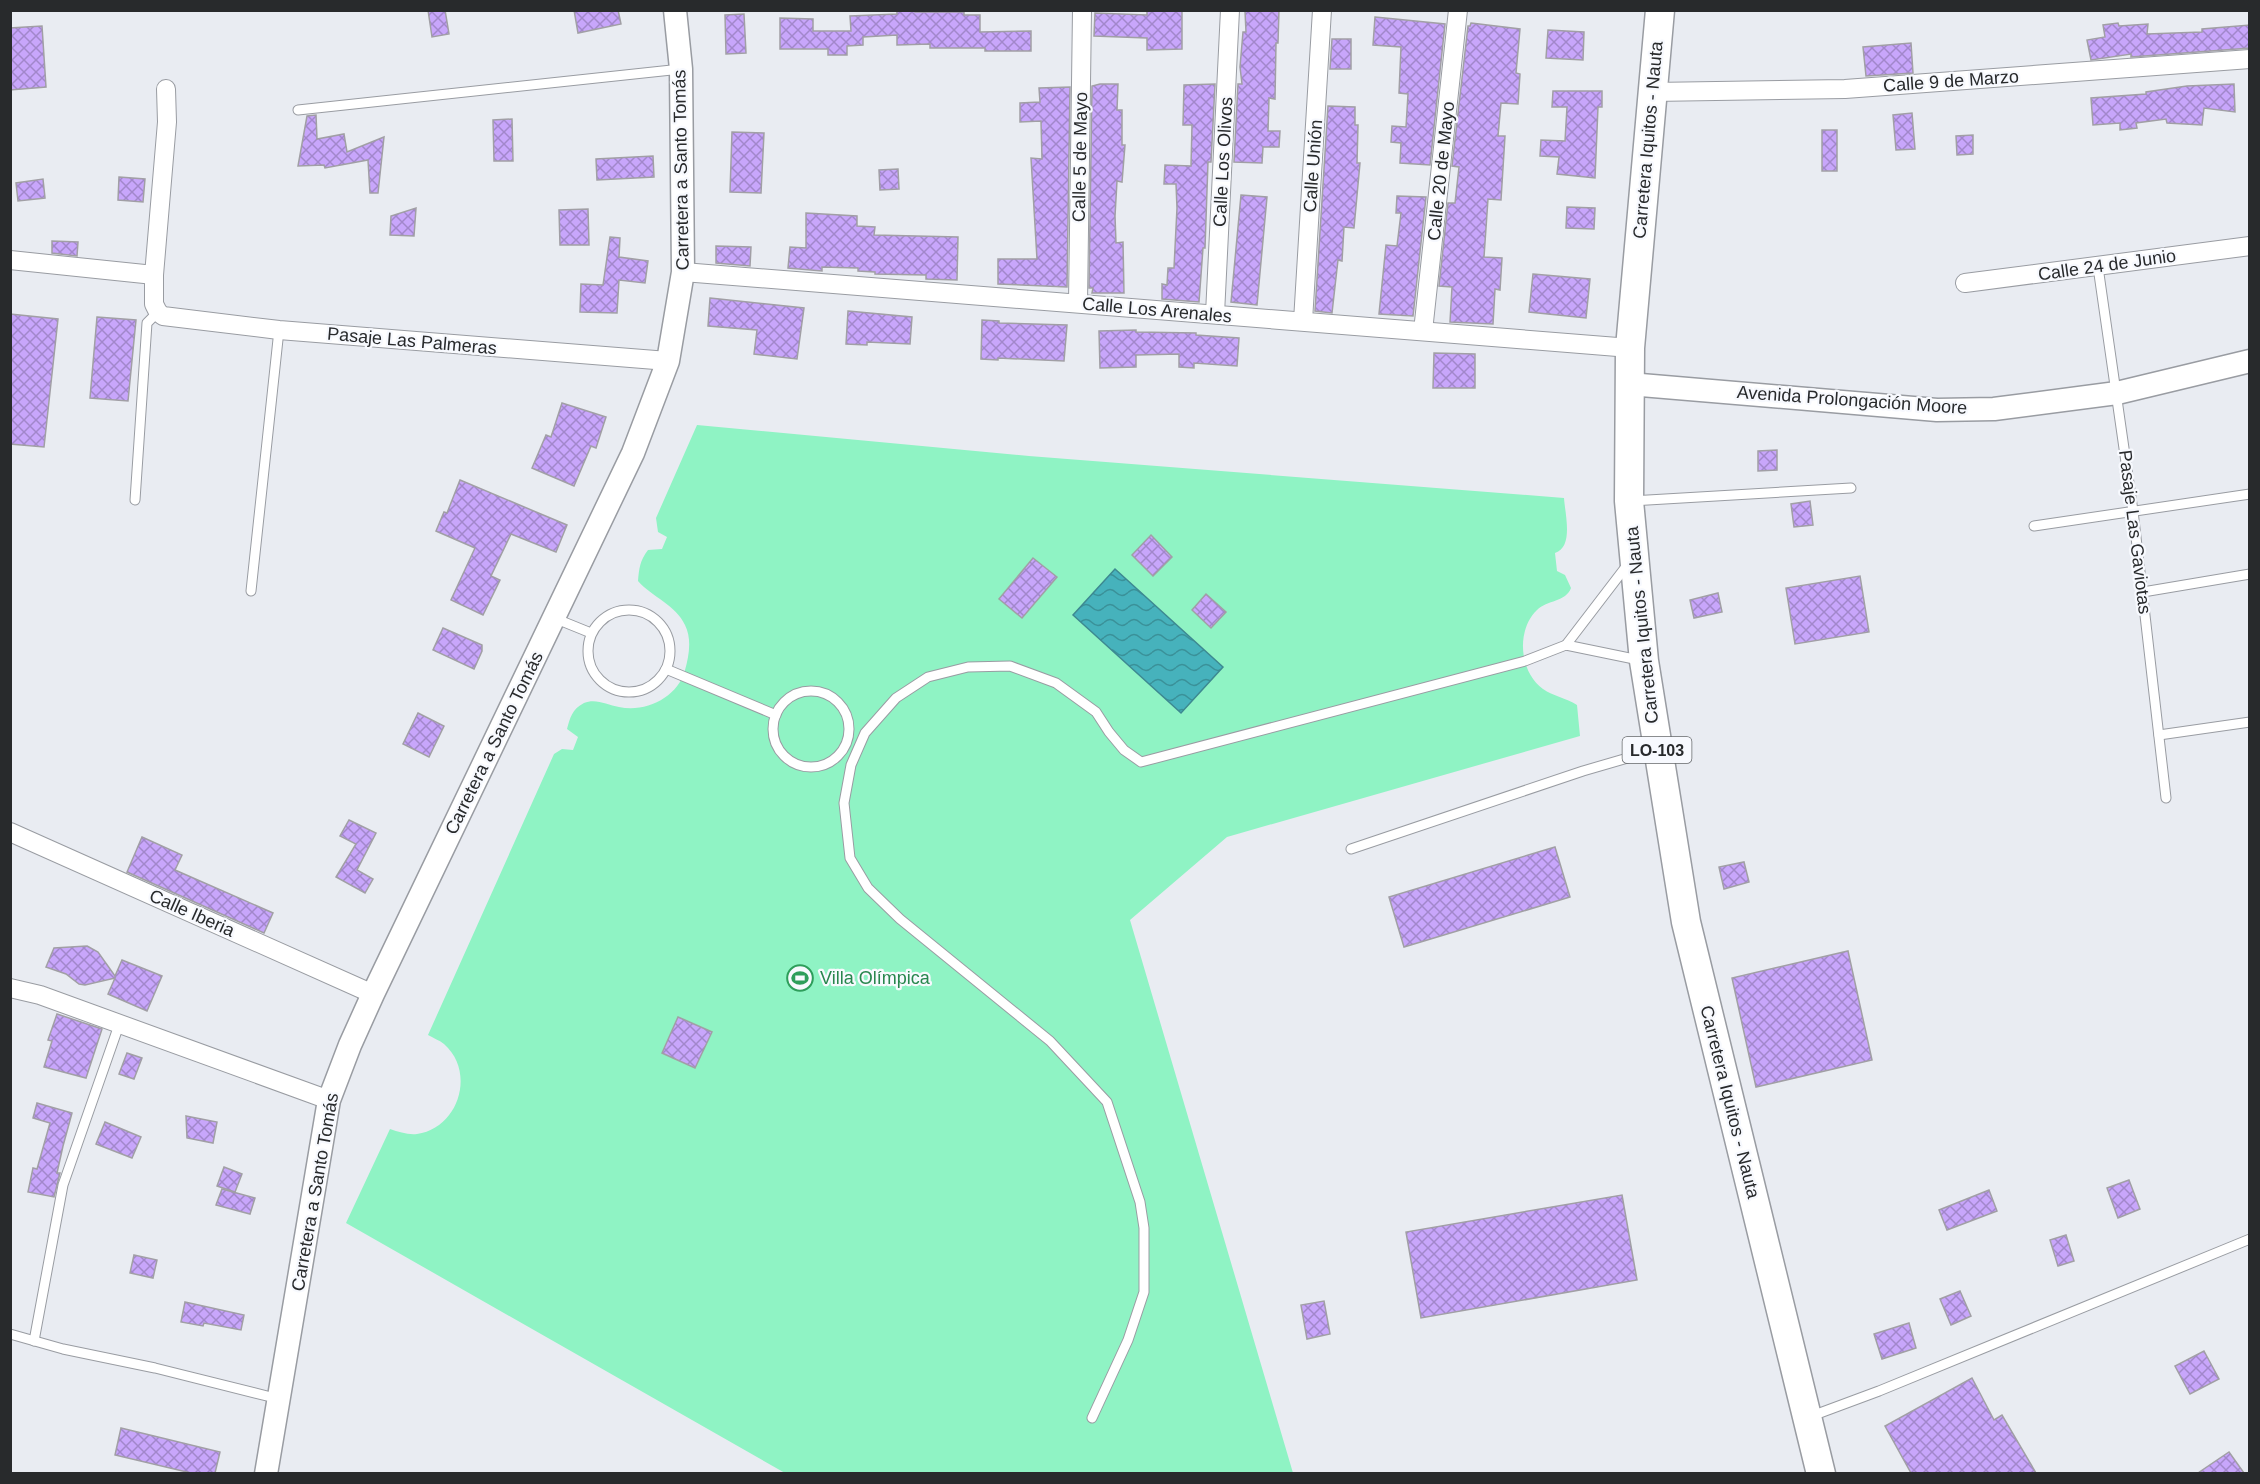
<svg xmlns="http://www.w3.org/2000/svg" width="2260" height="1484" viewBox="0 0 2260 1484" font-family="Helvetica,sans-serif">
<style>
.grass{fill:#8ff3c4}
.water{fill:url(#water-waves);stroke:#3d8991;stroke-width:1.5}
.building{fill:url(#building-cross-hatch);stroke:#a19fa5;stroke-width:1.5}
.lines{fill:none;stroke-linecap:round;stroke-linejoin:round}
.service-casing{stroke:#999ca2;stroke-width:11}
.minor-casing{stroke:#999ca2;stroke-width:20}
.tertiary-casing{stroke:#999ca2;stroke-width:25}
.primary-casing{stroke:#999ca2;stroke-width:31}
.service{stroke:#fff;stroke-width:9}
.minor{stroke:#fff;stroke-width:18}
.tertiary{stroke:#fff;stroke-width:22}
.primary{stroke:#fff;stroke-width:28}
.labels{text-anchor:middle;stroke-width:4.5;stroke-linejoin:round;paint-order:stroke}
.shield{fill:#f7f9fe;stroke:#66686b;stroke-width:1.5}
.shield-label{font-size:16px;font-weight:bold;fill:#282a2c}
.street-label{font-size:18px;fill:#282a2c;stroke:#f7f9fe}
.leisure-label{font-size:18px;fill:#27864d;stroke:#f7f9fe;text-anchor:start}
</style>
<defs>
<pattern id="water-waves" width="16" height="10" patternUnits="userSpaceOnUse" patternTransform="scale(1.5)"><rect width="16" height="10" fill="#46b2bc"/><path d="M0 5q4-4 8 0t8 0" fill="none" stroke="#3a9199"/></pattern>
<pattern id="building-cross-hatch" width="8" height="8" patternUnits="userSpaceOnUse" patternTransform="scale(1.5)"><rect width="8" height="8" fill="#c8a6fb"/><path d="M0 0l8 8M0 8l8-8" fill="none" stroke="#a287cb"/></pattern>
</defs>
<rect width="100%" height="100%" fill="#e9ecf2"/>
<!-- grass -->
<path class="grass" d="M697,425L1029,456L1564,498C1565,514 1574,547 1555,553L1557,571L1565,575L1571,588C1566,602 1547,600 1537,610C1516,630 1519,672 1543,689C1553,696 1566,698 1577,705L1580,736L1227,837L1130,920L1293,1473H785L346,1223L390,1129C399,1132 408,1135 417,1134C459,1128 476,1072 444,1044C439,1040 433,1038 428,1035L554,754L562,749L573,750L578,737L567,729C570,718 572,709 584,703C596,698 607,705 619,707C646,713 678,697 685,670C689,656 692,639 685,625C676,605 652,597 638,581C639,569 640,560 648,550L662,549L667,537L658,532L656,518Z"/>
<!-- water -->
<path class="water" d="M1115,569L1223,667L1181,713L1073,615Z"/>
<!-- building -->
<g class="building">
<path d="M428,10H445L449,34L432,37Z"/>
<path d="M574,10H618L621,24L578,33Z"/>
<path d="M915,10V12H964V15H980V32L1031,31V51H985V48H930V44L897,45V35L863,37V45L847,46V55H828V49H780V18L813,19V31H851L850,16L897,14V11Z"/>
<path d="M1147,10H1182V49L1147,50V38L1094,36L1095,13L1147,15Z"/>
<path d="M1279,10L1278,43H1276L1275,99L1269,98L1268,131H1280L1279,147H1263L1262,163L1234,162L1238,84H1242L1240,67L1243,32H1246L1245,11Z"/>
<path d="M744,14L746,53L726,54L725,15Z"/>
<path d="M1375,17L1445,24L1430,165L1400,163L1401,143L1391,142L1392,126L1406,127L1408,94L1399,93L1401,47L1373,45Z"/>
<path d="M1471,23L1520,29L1516,73L1520,74L1518,104L1501,103L1498,136H1505L1501,200L1488,199L1484,257L1502,258L1500,290L1495,289L1493,324L1450,322L1452,287L1439,286L1448,203H1455L1459,167L1452,166L1468,26H1470Z"/>
<path d="M2118,23L2119,26L2148,24L2147,34L2202,32V29L2250,25V48L2131,57V54L2091,60L2087,40L2105,37L2103,25Z"/>
<path d="M42,26L46,87L10,90V28Z"/>
<path d="M1548,30L1584,32L1583,60L1546,58Z"/>
<path d="M1332,39H1351V69H1330Z"/>
<path d="M1911,43L1913,73L1866,76L1863,47Z"/>
<path d="M1100,84H1118L1117,110H1122V145H1125L1122,182L1117,181L1115,216L1116,243L1123,242L1124,293H1092L1093,288H1089L1092,86Z"/>
<path d="M1215,84L1211,162H1208L1205,248H1203L1199,302L1162,299V284L1167,285L1168,268H1174L1177,208L1176,184H1164L1165,165L1191,166L1192,125H1183L1184,85Z"/>
<path d="M2234,84L2235,112L2204,108L2202,125L2167,123L2166,119L2136,123L2137,128L2120,130V123L2093,125L2091,98L2146,94V92L2187,86Z"/>
<path d="M1070,87L1067,287L998,284V259H1037L1031,158L1042,159L1041,121L1020,122V103L1040,102L1039,88Z"/>
<path d="M1553,91H1602V107H1598L1595,178L1557,174L1559,157L1540,156L1541,140L1565,141L1567,107H1552Z"/>
<path d="M1328,106L1355,107V125H1358L1357,163H1360L1354,228L1344,227L1342,261L1338,260L1332,313L1315,311Z"/>
<path d="M1912,113L1915,149L1896,150L1893,115Z"/>
<path d="M316,115L317,139L344,134L347,152L384,137L378,193H370L368,160L325,168L324,165L298,166L307,116Z"/>
<path d="M512,119L513,161H494L493,120Z"/>
<rect x="1822" y="130" width="15" height="41"/>
<path d="M732,132L764,133L761,193L730,192Z"/>
<path d="M1973,135V154L1957,155L1956,136Z"/>
<path d="M653,156L654,177L597,180L596,159Z"/>
<path d="M898,169L899,189L880,190L879,170Z"/>
<path d="M119,177L145,179L143,202L118,200Z"/>
<path d="M43,179L45,198L18,201L16,183Z"/>
<path d="M1241,195L1267,197L1257,305L1231,302Z"/>
<path d="M1397,196L1426,197L1413,316L1379,314L1386,245L1397,246L1401,213H1396Z"/>
<path d="M1567,207L1595,208L1594,229L1566,228Z"/>
<path d="M416,208L414,236L390,235L391,216Z"/>
<path d="M588,209L589,245H560L559,210Z"/>
<path d="M806,213L857,216V226L875,227L874,235L958,237L957,280L926,279V275L875,274V272L858,271V268L822,267V271L788,268L790,247L806,248Z"/>
<path d="M610,237L620,238L619,257L648,261L645,283L619,280L617,313L580,312L581,284L603,285Z"/>
<path d="M52,241L78,242L77,256L52,253Z"/>
<path d="M716,246L751,247L750,266L716,263Z"/>
<path d="M1533,274L1590,279L1586,318L1529,312Z"/>
<path d="M710,298L804,308L797,359L754,354L757,330L708,326Z"/>
<path d="M848,311L912,317L910,344L867,342V345L846,344Z"/>
<path d="M10,314L58,319L44,447L10,444Z"/>
<path d="M97,317L136,320L128,401L90,398Z"/>
<path d="M982,320L999,321V323L1067,325L1064,361L998,358V360L981,359Z"/>
<path d="M1136,330V332L1196,333V335L1239,338L1237,366L1194,363V368L1179,367V354L1136,355V367L1100,368L1099,331Z"/>
<path d="M1434,353L1475,354V388H1433Z"/>
<path d="M562,403L606,417L596,448L591,446L574,486L532,468L546,435L551,437Z"/>
<path d="M1777,450V470L1758,471V451Z"/>
<path d="M460,480L567,525L556,552L511,534L491,576L500,580L483,615L451,600L475,548L436,531L444,512L447,513Z"/>
<path d="M1810,501L1813,525L1794,527L1791,504Z"/>
<path d="M1151,535L1172,557L1153,576L1132,555Z"/>
<path d="M1033,558L1057,577L1022,618L999,599Z"/>
<path d="M1860,576L1869,632L1795,644L1786,588Z"/>
<path d="M1718,593L1722,612L1694,618L1690,600Z"/>
<path d="M1206,594L1226,612L1211,628L1192,610Z"/>
<path d="M443,628L482,645V651L474,669L433,650Z"/>
<path d="M418,713L444,726L429,757L403,744Z"/>
<path d="M349,820L376,833L357,870L373,879L365,893L336,877L356,844L340,836Z"/>
<path d="M142,837L182,855L175,870L273,913L264,933L127,872Z"/>
<path d="M1555,847L1570,897L1404,947L1389,897Z"/>
<path d="M1744,862L1749,882L1724,889L1719,867Z"/>
<path d="M87,946L98,952L115,976L122,960L162,976L147,1011L108,994L115,978L85,985L79,984L66,974L46,967L54,948Z"/>
<path d="M1848,951L1872,1060L1756,1087L1732,978Z"/>
<path d="M57,1014L102,1029L86,1078L44,1067L52,1041L48,1040Z"/>
<path d="M678,1017L712,1032L695,1068L662,1053Z"/>
<path d="M127,1053L142,1058L134,1079L119,1074Z"/>
<path d="M37,1103L72,1113L63,1146L57,1173H60L54,1197L28,1192L33,1168L37,1169L50,1123L33,1118Z"/>
<path d="M186,1116L217,1122L213,1143L187,1138Z"/>
<path d="M105,1122L141,1137L132,1158L96,1144Z"/>
<path d="M224,1167L242,1174L235,1192L217,1186Z"/>
<path d="M2129,1180L2140,1209L2118,1218L2107,1188Z"/>
<path d="M222,1189L255,1198L250,1214L216,1205Z"/>
<path d="M1989,1190L1997,1211L1947,1230L1939,1210Z"/>
<path d="M1622,1195L1637,1280L1421,1318L1406,1232Z"/>
<path d="M2066,1235L2074,1261L2058,1266L2050,1240Z"/>
<path d="M134,1255L157,1260L153,1278L130,1273Z"/>
<path d="M1960,1291L1971,1316L1951,1325L1940,1299Z"/>
<path d="M1324,1301L1330,1334L1307,1339L1301,1305Z"/>
<path d="M185,1302L244,1315L241,1330L204,1323L203,1326L181,1322Z"/>
<path d="M1909,1323L1916,1348L1882,1359L1874,1334Z"/>
<path d="M2204,1351L2219,1379L2190,1394L2175,1366Z"/>
<path d="M1972,1378L1994,1420L2002,1415L2036,1473H1911L1885,1426Z"/>
<path d="M121,1428L220,1452L215,1473H191L115,1455Z"/>
<path d="M2229,1452L2244,1473H2198Z"/>
</g>
<g class="lines">
<!-- service casing -->
<g class="service-casing">
<g id="service">
<path d="M298,110L681,69"/>
<path d="M2098,267L2133,511L2166,798"/>
<path d="M135,500L147,323L158,312"/>
<path d="M1631,501L1851,488"/>
<path d="M2034,526L2250,494"/>
<path d="M251,591L279,330"/>
<path d="M2143,592L2250,574"/>
<circle cx="629" cy="651" r="41"/>
<path d="M554,618L591,633"/>
<path d="M1566,645L1628,564"/>
<path d="M666,669L776,715"/>
<circle cx="811" cy="729" r="38"/>
<path d="M2159,735L2250,722"/>
<path d="M1351,849L1583,771L1655,750"/>
<path d="M10,1334L63,1349L155,1368L279,1399"/>
<path d="M34,1341L63,1185L119,1025"/>
<path d="M1809,1417L1879,1391L2250,1239"/>
<path d="M1092,1418L1128,1340L1144,1292V1228L1140,1202L1107,1102L1050,1041L900,919L868,888L850,858L844,803L851,765L865,733L896,698L928,677L968,667L1010,666L1056,683L1096,712L1109,732L1124,750L1141,762L1525,661L1566,645L1639,660"/>
</g>
</g>
<!-- minor casing -->
<g class="minor-casing">
<g id="minor">
<path d="M166,89L167,122L154,275V304L158,312L163,316L279,330L668,361"/>
<path d="M1652,92L1845,89L2250,59"/>
<path d="M10,260L154,275"/>
<path d="M683,272L1630,348"/>
<path d="M1965,283L2250,246"/>
<path d="M1078,303L1082,10"/>
<path d="M1215,314L1230,10"/>
<path d="M1303,321L1322,10"/>
<path d="M1423,331L1458,10"/>
<path d="M10,832L373,994"/>
<path d="M10,988L40,995L329,1100"/>
</g>
</g>
<!-- tertiary casing -->
<g class="tertiary-casing">
<g id="tertiary">
<path d="M1629,384L1937,410L1994,409L2117,393L2250,361"/>
<path d="M266,1474L329,1100L350,1045L373,994L633,453L668,361L683,272L681,69L675,10"/>
</g>
</g>
<!-- primary casing -->
<g class="primary-casing">
<path id="primary" d="M1660,10L1630,348L1629,501L1644,661L1686,922L1821,1474"/>
</g>
<!-- service -->
<use href="#service" class="service"/>
<!-- minor -->
<use href="#minor" class="minor"/>
<!-- tertiary -->
<use href="#tertiary" class="tertiary"/>
<!-- primary -->
<use href="#primary" class="primary"/>
</g>
<!-- icons -->
<defs>
<g id="stadium-ring" transform="scale(1.35)"><circle r="9.5" fill="#f7f9fe" stroke="#2e9e5b" stroke-width="1.5"/><path d="M0-5a6.5 5 0 1 0 0 10a6.5 5 0 1 0 0-10ZM-3.5-1.8h7v3.6h-7Z" fill="#2e9e5b"/></g>
</defs>
<g fill-rule="evenodd">
<use href="#stadium-ring" x="800" y="978"/>
</g>
<g class="labels">
<!-- shield labels -->
<rect class="shield" x="1622.5" y="737" width="69" height="26" rx="4.5"/>
<g class="shield-label">
<text x="1657" y="756">LO-103</text>
</g>
<!-- street labels -->
<g class="street-label">
<text transform="translate(1951 81) rotate(-4)" y="6">Calle 9 de Marzo</text>
<text transform="translate(1648 140) rotate(-85)" y="6">Carretera Iquitos - Nauta</text>
<text transform="translate(1080 157) rotate(-89)" y="6">Calle 5 de Mayo</text>
<text transform="translate(1223 162) rotate(-87)" y="6">Calle Los Olivos</text>
<text transform="translate(1313 166) rotate(-86)" y="6">Calle Unión</text>
<text transform="translate(681 170) rotate(-91)" y="6">Carretera a Santo Tomás</text>
<text transform="translate(1441 171) rotate(-84)" y="6">Calle 20 de Mayo</text>
<text transform="translate(2107 265) rotate(-8)" y="6">Calle 24 de Junio</text>
<text transform="translate(1157 310) rotate(5)" y="6">Calle Los Arenales</text>
<text transform="translate(412 341) rotate(5)" y="6">Pasaje Las Palmeras</text>
<text transform="translate(1852 400) rotate(4)" y="6">Avenida Prolongación Moore</text>
<text transform="translate(2135 532) rotate(83)" y="6">Pasaje Las Gaviotas</text>
<text transform="translate(1642 625) rotate(-96)" y="6">Carretera Iquitos - Nauta</text>
<text transform="translate(494 743) rotate(-64)" y="6">Carretera a Santo Tomás</text>
<text transform="translate(192 913) rotate(24)" y="6">Calle Iberia</text>
<text transform="translate(1730 1102) rotate(76)" y="6">Carretera Iquitos - Nauta</text>
<text transform="translate(315 1192) rotate(-80)" y="6">Carretera a Santo Tomás</text>
</g>
<!-- leisure labels -->
<g class="leisure-label">
<text x="820" y="984">Villa Olímpica</text>
</g>
</g>
<!-- border -->
<rect width="2260" height="1484" fill="none" stroke="#282a2c" stroke-width="24"/>
</svg>
